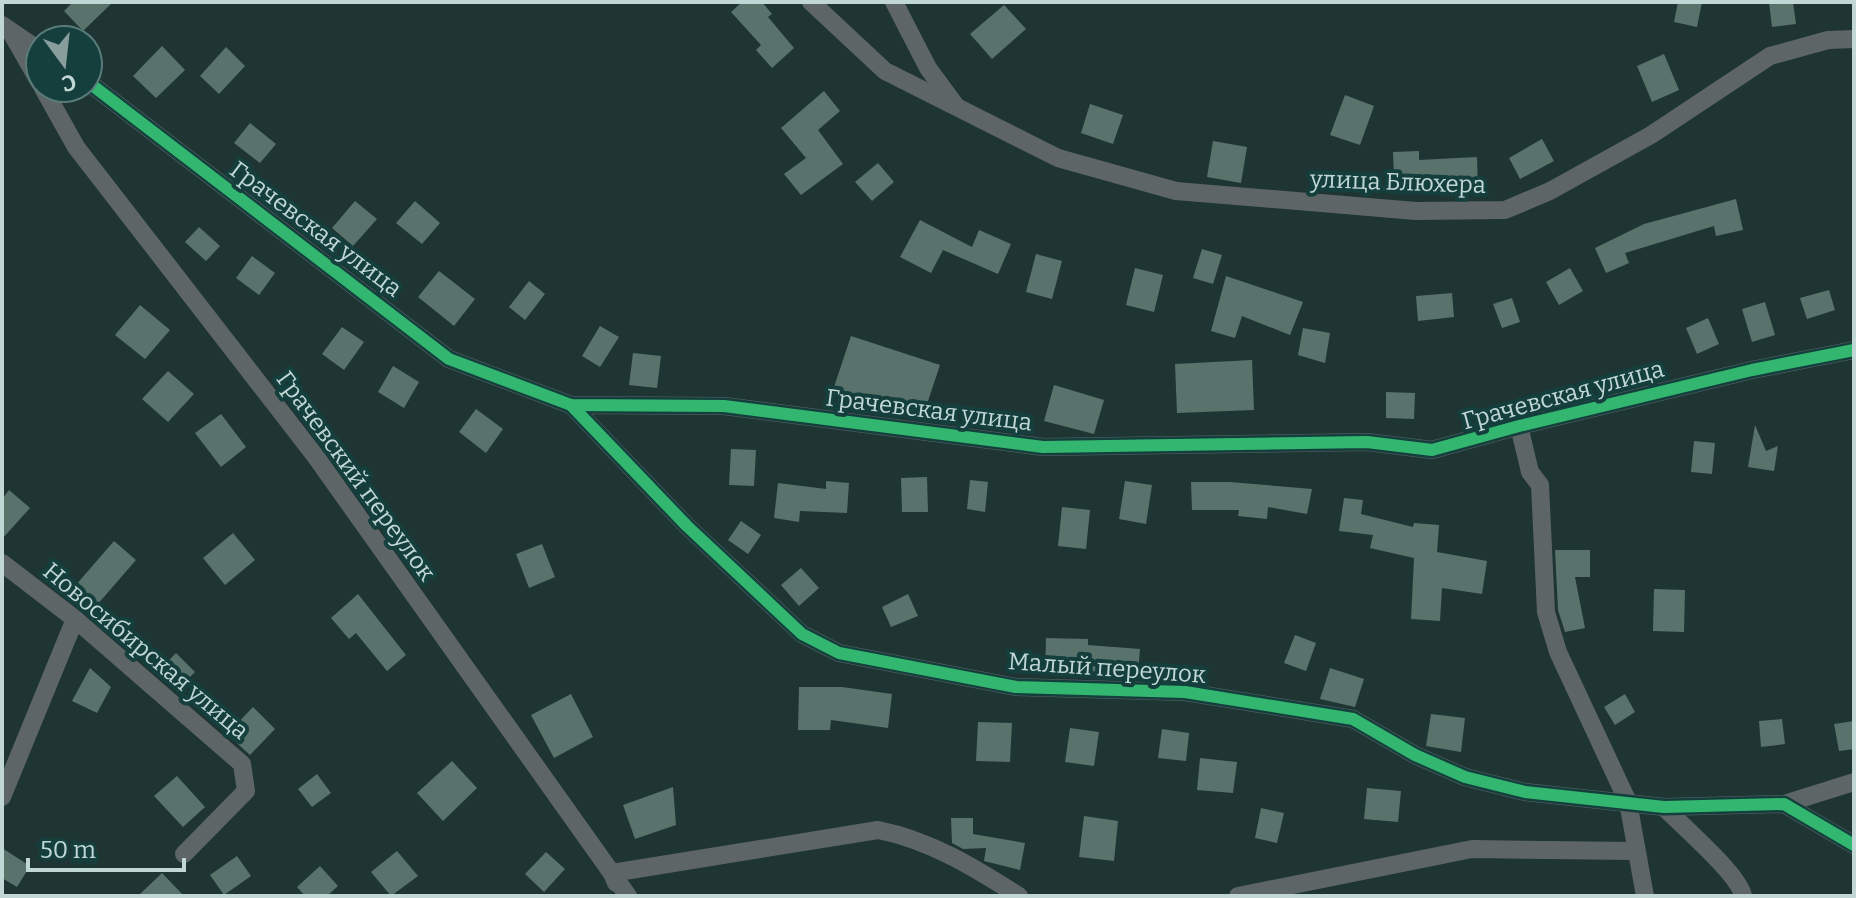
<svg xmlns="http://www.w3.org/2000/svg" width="1856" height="898" viewBox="0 0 1856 898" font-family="Bitter,serif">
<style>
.building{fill:#5a726c}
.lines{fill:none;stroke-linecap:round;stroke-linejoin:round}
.minor{stroke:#5e6567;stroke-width:18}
.cycleway-casing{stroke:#143f3d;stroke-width:17}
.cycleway{stroke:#33b770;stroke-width:12}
.labels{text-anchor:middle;stroke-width:8;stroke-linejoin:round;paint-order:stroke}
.street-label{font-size:24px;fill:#c1d7d6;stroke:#143f3d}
</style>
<rect width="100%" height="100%" fill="#1e3534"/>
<!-- building -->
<g class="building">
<path d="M73,2H113L83,31L64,11Z"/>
<path d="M742,2H762L772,14L768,17L794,48L772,68L756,50L761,45L731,12Z"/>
<path d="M1678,2H1702L1697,27L1674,22Z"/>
<path d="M1769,2H1793L1796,24L1772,27Z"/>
<path d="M1004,5L1026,29L992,59L970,34Z"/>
<path d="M162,46L185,70L156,98L133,76Z"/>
<path d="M226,47L245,66L219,94L200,76Z"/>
<path d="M1664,54L1679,90L1652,102L1637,66Z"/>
<path d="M824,91L840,111L818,130L843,164L801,195L784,174L806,158L781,128Z"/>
<path d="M1345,95L1374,106L1360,145L1330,135Z"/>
<path d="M1090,104L1123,115L1113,144L1081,133Z"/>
<path d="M250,123L276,144L260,163L234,143Z"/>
<path d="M1542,139L1554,161L1520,179L1509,158Z"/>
<path d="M1213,141L1247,147L1241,183L1207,177Z"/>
<path d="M1419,151V160L1477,157L1478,191L1447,193L1446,175L1394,177L1393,152Z"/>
<path d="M878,163L894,182L872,201L855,182Z"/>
<path d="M1736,199L1743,230L1716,236L1714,226L1625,253L1629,263L1606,273L1595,248L1644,224Z"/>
<path d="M355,201L377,219L353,246L332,228Z"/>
<path d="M415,201L440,223L422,244L396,223Z"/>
<path d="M920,220L972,247L979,230L1011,244L998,274L943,250L931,273L900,257Z"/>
<path d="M199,227L220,246L206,261L185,242Z"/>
<path d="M1202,249L1222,255L1213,284L1193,278Z"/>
<path d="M1036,254L1062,261L1052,299L1026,292Z"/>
<path d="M252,256L275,273L259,295L236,278Z"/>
<path d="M1135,268L1163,275L1154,312L1126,305Z"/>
<path d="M1570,268L1583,291L1559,305L1546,282Z"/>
<path d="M439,271L475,299L454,326L418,297Z"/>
<path d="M1226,276L1303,302L1290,335L1242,316L1235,338L1211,331Z"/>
<path d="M529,281L545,294L525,320L509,307Z"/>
<path d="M1829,290L1835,310L1807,319L1800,298Z"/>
<path d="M1452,293L1454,317L1418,321L1416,296Z"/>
<path d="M1512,298L1520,322L1502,328L1493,304Z"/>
<path d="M1765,302L1775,335L1752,342L1742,309Z"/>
<path d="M140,305L170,330L145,359L115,335Z"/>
<path d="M1708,318L1719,344L1697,354L1686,328Z"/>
<path d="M600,326L619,337L600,367L582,356Z"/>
<path d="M342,327L364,342L344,370L322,354Z"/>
<path d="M1303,328L1330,333L1325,363L1298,355Z"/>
<path d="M851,336L940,365L922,419L833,390Z"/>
<path d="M633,353L661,356L657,388L629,385Z"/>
<path d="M1252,360L1254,410L1177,413L1175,364Z"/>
<path d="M393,366L419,382L404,408L378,392Z"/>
<path d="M168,371L194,394L168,422L142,399Z"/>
<path d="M1054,385L1104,400L1094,434L1044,421Z"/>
<path d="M1386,392L1415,393L1414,419L1386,418Z"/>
<path d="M476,409L503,429L486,453L459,432Z"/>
<path d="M221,414L246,447L221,467L195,433Z"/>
<path d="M1755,425L1766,451L1778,446L1774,471L1748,467Z"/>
<path d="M1694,441L1715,443L1712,474L1691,472Z"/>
<path d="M731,449L756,450L754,486L729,485Z"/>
<path d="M927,477L928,512H902L901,478Z"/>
<path d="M970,480L988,482L985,512L967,509Z"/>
<path d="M826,481L849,483L847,513L800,511L799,522L774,518L778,483L826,489Z"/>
<path d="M1125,481L1152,485L1146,524L1119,519Z"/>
<path d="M1191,482H1230L1312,489L1307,514L1268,507L1267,519L1238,516L1239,510H1192Z"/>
<path d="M9,490L30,508L2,539V499Z"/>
<path d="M1344,498L1363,500L1361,514L1413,527L1414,523L1439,525L1437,552L1487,561L1482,594L1442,588L1440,621L1411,619L1414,558L1370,548L1373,535L1339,531Z"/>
<path d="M1062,507L1090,510L1086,549L1058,546Z"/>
<path d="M741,521L761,535L748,554L728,540Z"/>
<path d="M233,533L255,560L225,585L203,558Z"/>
<path d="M114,541L136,560L97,605L75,586Z"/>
<path d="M542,544L555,577L529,588L516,554Z"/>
<path d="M1555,550H1590V577H1575L1585,628L1565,632L1558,610Z"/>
<path d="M801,568L819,588L799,606L781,585Z"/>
<path d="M1654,589L1685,590L1684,632L1653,631Z"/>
<path d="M358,594L406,655L387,671L356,633L349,639L331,618Z"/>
<path d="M908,594L918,616L891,627L882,607Z"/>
<path d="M1295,635L1316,643L1306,671L1284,663Z"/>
<path d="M1046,638L1088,639V645L1140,649L1138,674L1045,672Z"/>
<path d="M176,653L195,672L176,691L156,674Z"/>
<path d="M90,668L111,687L97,713L72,701Z"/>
<path d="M1330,668L1364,679L1355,707L1320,699Z"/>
<path d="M799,687H842L892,694L888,728L831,720L830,730H798Z"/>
<path d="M571,694L593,737L554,758L531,715Z"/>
<path d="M1625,694L1635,712L1615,725L1604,707Z"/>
<path d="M253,707L275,729L250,755L227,734Z"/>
<path d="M1431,714L1465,718L1461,752L1426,746Z"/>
<path d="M1782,719L1785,744L1761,747L1759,721Z"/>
<path d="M1854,721V749L1839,751L1834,724Z"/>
<path d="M978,722L1012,723L1010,762L976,761Z"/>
<path d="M1070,728L1099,732L1094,766L1065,762Z"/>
<path d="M1162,729L1189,733L1186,761L1158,758Z"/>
<path d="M1200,758L1237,762L1233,793L1197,790Z"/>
<path d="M452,761L477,788L443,821L417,793Z"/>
<path d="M317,774L331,793L312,807L298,789Z"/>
<path d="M177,776L205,807L183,827L154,796Z"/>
<path d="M673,787L676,825L635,839L623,805Z"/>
<path d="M1367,788L1401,791L1398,822L1364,819Z"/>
<path d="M1261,808L1284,813L1277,843L1255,838Z"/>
<path d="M1084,816L1118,821L1114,861L1079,857Z"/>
<path d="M951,818H973V834L1025,843L1020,870L984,861L986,848L963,849L952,843Z"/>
<path d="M2,848L30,866L17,887L2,878Z"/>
<path d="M397,851L418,876L391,896L371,872Z"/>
<path d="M546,852L565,869L544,892L525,874Z"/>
<path d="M237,856L251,876L224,895L210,875Z"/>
<path d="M320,866L338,886L327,896H305L297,887Z"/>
<path d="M162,873L184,896H138Z"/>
</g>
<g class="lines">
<!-- minor -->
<g class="minor">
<path d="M811,2L885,71L1058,158L1176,191L1416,211L1505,210L1550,191L1651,135L1770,56L1828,40L1854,39"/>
<path d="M894,2L928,68L956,106"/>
<path d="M2,25L40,51"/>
<path d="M12,34L40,83"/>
<path d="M88,82L449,359L571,405L724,406L1043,447L1367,442L1432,450L1519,426L1752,370L1854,350"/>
<path d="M43,88L76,147L316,457L628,896"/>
<path d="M571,405L687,526L802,634L839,653L1016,687L1185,692L1353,719L1415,755L1465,777L1525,792L1664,807L1784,804L1854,845"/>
<path d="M1519,426L1530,472L1540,485L1546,612L1558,652L1628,802L1645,896"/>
<path d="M2,563L75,619L242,764L246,791L184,854"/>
<path d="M2,797L75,619"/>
<path d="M1784,804L1854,782"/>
<path d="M1664,807C1682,826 1740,875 1743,896"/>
<path d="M616,883L612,873L878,830C930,840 975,868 1019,896"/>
<path d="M1238,896L1472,849L1635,851"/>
</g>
<!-- cycleway casing -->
<g class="cycleway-casing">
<g id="cycleway">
<path d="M88,82L449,359L571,405L724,406L1043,447L1367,442L1432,450L1519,426L1752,370L1854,350"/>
<path d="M571,405L687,526L802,634L839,653L1016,687L1185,692L1353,719L1415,755L1465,777L1525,792L1664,807L1784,804L1854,845"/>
</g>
</g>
<!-- cycleway -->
<use href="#cycleway" class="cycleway"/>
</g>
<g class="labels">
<!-- street labels -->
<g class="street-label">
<text transform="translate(1398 182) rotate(2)" y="8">улица Блюхера</text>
<text transform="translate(316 229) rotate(37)" y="8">Грачевская улица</text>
<text transform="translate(1563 395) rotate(-15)" y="8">Грачевская улица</text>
<text transform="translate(929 410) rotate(7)" y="8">Грачевская улица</text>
<text transform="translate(356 476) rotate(54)" y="8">Грачевский переулок</text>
<text transform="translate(146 651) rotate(40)" y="8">Новосибирская улица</text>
<text transform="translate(1107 668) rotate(4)" y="8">Малый переулок</text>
</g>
</g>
<!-- border -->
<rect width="1856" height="898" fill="none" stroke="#c1d7d6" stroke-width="8"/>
<!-- north arrow -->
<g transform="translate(64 64) rotate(165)"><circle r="38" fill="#143f3d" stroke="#597c7a" stroke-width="2"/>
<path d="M0-6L14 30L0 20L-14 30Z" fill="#889e9d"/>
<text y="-12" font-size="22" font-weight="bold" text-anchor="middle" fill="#c1d7d6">С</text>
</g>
<!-- scale -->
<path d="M28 858v12h156v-12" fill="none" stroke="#c1d7d6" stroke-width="4"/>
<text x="40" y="858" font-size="24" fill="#c1d7d6" stroke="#143f3d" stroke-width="6" paint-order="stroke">50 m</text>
</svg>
